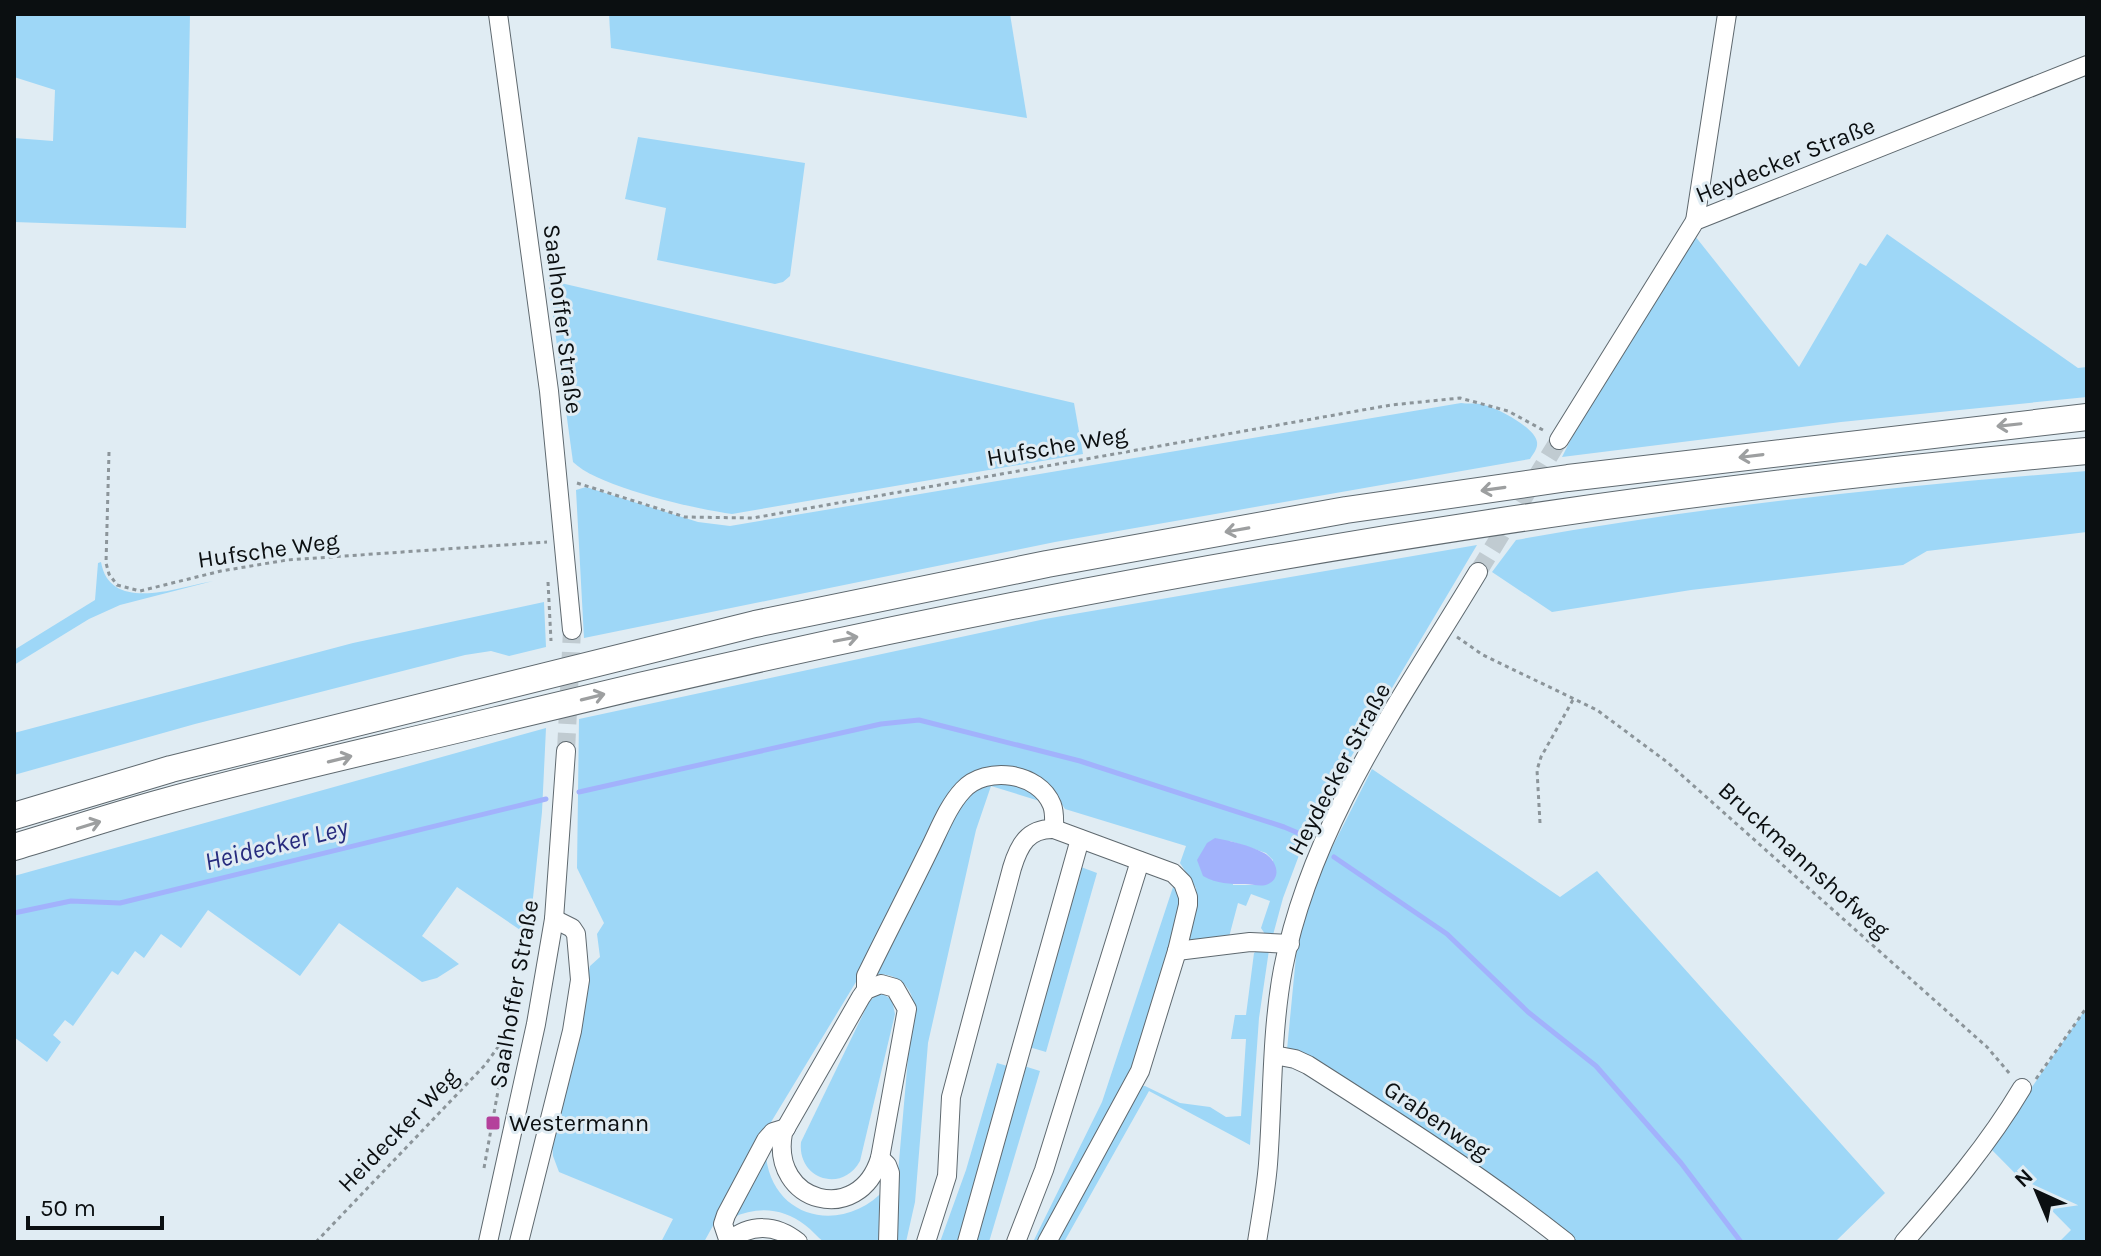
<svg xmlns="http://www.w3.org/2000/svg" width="2101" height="1256" viewBox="0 0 2101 1256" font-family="Karla,sans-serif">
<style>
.green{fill:#9ed7f7;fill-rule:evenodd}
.water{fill:#a2b2fc}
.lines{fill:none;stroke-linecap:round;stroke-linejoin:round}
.stream{stroke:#a2b2fc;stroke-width:5}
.minor-tunnel{stroke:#c0cbd1;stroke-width:18;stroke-dasharray:18 9;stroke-linecap:butt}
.minor-casing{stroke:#5f696f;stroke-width:20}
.highway-casing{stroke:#5f696f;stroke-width:28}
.path{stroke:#8c959a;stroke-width:3;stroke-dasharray:4 4;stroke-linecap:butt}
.minor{stroke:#fff;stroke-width:18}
.highway{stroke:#fff;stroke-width:26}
.oneway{stroke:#9d9fa0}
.poi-dot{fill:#b4419b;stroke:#e0ecf3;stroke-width:3}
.labels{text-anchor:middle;stroke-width:6;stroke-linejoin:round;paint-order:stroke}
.street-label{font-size:24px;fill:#0b0f11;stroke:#e0ecf3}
.poi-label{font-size:24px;fill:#0b0f11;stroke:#e0ecf3;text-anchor:start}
.water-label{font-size:26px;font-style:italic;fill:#272b7e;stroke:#e0ecf3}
</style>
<rect width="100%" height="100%" fill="#e0ecf3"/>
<!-- green -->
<g class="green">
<path d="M14,14H190L186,228L14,222V138L53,141L55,90L14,77Z"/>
<path d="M609,14H1010L1027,118L611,48Z"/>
<path d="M638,137L805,163L790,276L783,282L775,284L657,260L666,208L625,199Z"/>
<path d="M1887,234L2078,368L2087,367V397L1841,422L1562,457L1582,417L1695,236L1799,367L1860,263L1866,266Z"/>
<path d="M548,280L1074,403L1083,454L732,514C695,509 598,487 573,462Z"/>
<path d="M1461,403C1467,404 1474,403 1480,404C1494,406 1535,427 1537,442C1538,449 1533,454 1530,459L1055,542L584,638L576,490L586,487L698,522L730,526Z"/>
<path d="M2087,471V532L1927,551L1903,565L1691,590L1552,612L1492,572L1516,540C1704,506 1896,486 2087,471Z"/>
<path d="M1477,545L1310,826L1283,898L1273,935L1265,934L1261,928L1270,901L1251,894L1246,906L1238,903L1229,937L1186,942L1196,888L1180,863L1186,846L1065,809L1057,797L975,773L859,977L762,1137L704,1242H661L673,1219L559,1172L553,1156L552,1140L590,966L600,957L597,934L604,923L577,868L579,719L1045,619ZM1230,841L1266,853L1273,860L1262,885H1233Z"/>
<path d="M101,562C110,614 179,587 213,581L120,605L89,619L14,665V650L95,600L98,563Z"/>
<path d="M544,602L546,647L509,656L491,651L465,655L195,724L14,775V733L353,643Z"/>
<path d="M546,728L542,812L529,936L457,887L422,936L459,964L437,978L422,982L339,923L300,976L208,910L181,948L161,934L144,958L135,951L118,975L112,971L73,1026L65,1020L53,1035L61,1042L47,1062L14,1037V876Z"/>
<path d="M1372,769L1560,897L1597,871L1885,1193L1835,1242H1566L1286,1060L1297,946L1317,877Z"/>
<path d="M991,781L1031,788L1046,803L991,786L976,830L928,1043L915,1202L906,1242H892L913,1000C908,981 891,971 871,975L961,800Z"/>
<path d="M1081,867L1097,873L1046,1052L1029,1047Z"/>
<path d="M1175,881L1182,905L1141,1051L1039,1242H1033L1102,1102Z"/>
<path d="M1260,949L1269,950L1259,1018L1250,1145L1149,1091L1064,1242H1054L1141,1086H1145L1180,1103L1210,1107L1226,1117L1241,1116L1246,1039H1231L1235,1015H1246L1254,953Z"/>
<path d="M877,994H883L892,1000L895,1014L860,1161C842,1194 797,1179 801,1142L869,1002Z"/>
<path d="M2087,1007V1242H2059L2071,1230L1990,1148Z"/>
<path d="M997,1063L1011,1067L960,1242H940L966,1170Z"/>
<path d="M1024,1066L1040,1071L989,1242H973Z"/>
<path d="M766,1157C774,1222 846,1234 886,1188L883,1242H824C817,1237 812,1230 805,1225C783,1208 757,1206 732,1218Z"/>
</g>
<!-- water -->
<path class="water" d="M1215,838C1231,841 1249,845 1264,853C1274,858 1283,875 1270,883C1263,888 1253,884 1245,884C1229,884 1218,884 1203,876L1197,860L1207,843Z"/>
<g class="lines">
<!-- stream -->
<g class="stream">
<path d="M579,792L881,724L919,720L1080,761L1284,827L1303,835"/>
<path d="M1334,857L1447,934L1528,1012L1596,1066L1681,1163L1741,1242"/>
<path d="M14,913L71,901L120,903L546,799"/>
</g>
<!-- minor-tunnel -->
<g class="minor-tunnel">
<path d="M1478,572L1559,440"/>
<path d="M566,751L572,630"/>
</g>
<!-- minor casing -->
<g class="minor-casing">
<g id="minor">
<path d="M498,14L549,391L572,630"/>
<path d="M1695,221L1727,14"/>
<path d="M1559,440L1695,221L2087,65"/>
<path d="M1177,951L1250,942L1290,944"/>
<path d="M881,984L895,988L907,1009L880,1158C859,1227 770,1203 783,1133L861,997L866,990Z"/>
<path d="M866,990V976C886,935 907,895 927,854C938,833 947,807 963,790C986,765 1039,772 1052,805C1055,813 1054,821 1054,829"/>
<path d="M1274,1055L1295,1059L1308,1065C1396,1121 1484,1177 1566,1242"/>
<path d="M880,1158L887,1165L890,1173L888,1242"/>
<path d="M488,1242L536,1024L554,919L566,751"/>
<path d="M519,1242L572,1031L580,980L576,934L572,928L554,919"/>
<path d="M728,1242C750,1223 776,1224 798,1242"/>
<path d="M729,1242L723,1224L726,1215L766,1140L773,1132L786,1128"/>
<path d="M926,1242L947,1176L951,1097L1012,868C1019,845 1028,828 1054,829L1173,873L1183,883L1188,897V905L1177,951L1140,1071L1047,1242"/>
<path d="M967,1242L1080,839"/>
<path d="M1016,1242L1044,1170L1140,861"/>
<path d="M1257,1242C1261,1216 1266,1190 1268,1164C1273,1099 1271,1033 1283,969C1311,823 1403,697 1478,572"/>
<path d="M1904,1242C1947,1193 1988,1145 2022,1088"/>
</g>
</g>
<!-- highway casing -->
<g class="highway-casing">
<g id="highway">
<path d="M14,816L171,769L755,624L1047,564L1346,510L1568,478L2087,417"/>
<path d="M14,847C65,832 115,815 167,801C276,771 387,747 497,720C1019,592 1551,499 2087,451"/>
</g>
</g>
<!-- path -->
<g class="path">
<path d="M109,452L106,563L109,574L117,585L140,591L221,571L287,560L547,542"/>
<path d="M577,483L685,517L753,518L1391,405L1460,398L1508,411L1543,430"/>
<path d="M548,582L551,641"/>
<path d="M1457,637L1483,655L1597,710L1667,762L1987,1047L2010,1074"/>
<path d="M1540,823L1537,770L1541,757L1574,698"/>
<path d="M2036,1079L2087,1007"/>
<path d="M484,1168L498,1091L507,1066"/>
<path d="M316,1242L485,1065L519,1018"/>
</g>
<!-- minor -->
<use href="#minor" class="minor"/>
<!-- highway -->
<use href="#highway" class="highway"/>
</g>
<!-- one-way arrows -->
<defs><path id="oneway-shaft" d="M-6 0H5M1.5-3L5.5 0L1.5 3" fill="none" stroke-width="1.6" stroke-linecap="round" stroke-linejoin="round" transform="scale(2)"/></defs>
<g class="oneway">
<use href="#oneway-shaft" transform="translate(2009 425) rotate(174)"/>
<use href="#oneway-shaft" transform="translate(1751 456) rotate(173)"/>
<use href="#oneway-shaft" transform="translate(1493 489) rotate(172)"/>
<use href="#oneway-shaft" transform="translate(1237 530) rotate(170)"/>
<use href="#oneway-shaft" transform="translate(846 639) rotate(-11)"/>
<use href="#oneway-shaft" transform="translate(593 697) rotate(-14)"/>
<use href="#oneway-shaft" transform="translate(340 759) rotate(-14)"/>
<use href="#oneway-shaft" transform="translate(89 825) rotate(-17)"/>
</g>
<!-- markers -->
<rect class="poi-dot" x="485" y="1115" width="16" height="16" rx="4"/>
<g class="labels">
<!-- street labels -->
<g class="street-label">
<text transform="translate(1785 160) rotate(-22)" y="8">Heydecker Straße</text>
<text transform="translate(563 319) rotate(83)" y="8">Saalhoffer Straße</text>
<text transform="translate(1057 446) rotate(-10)" y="8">Hufsche Weg</text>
<text transform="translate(268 550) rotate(-8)" y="8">Hufsche Weg</text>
<text transform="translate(1339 769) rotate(-62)" y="8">Heydecker Straße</text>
<text transform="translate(1804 860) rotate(42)" y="8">Bruckmannshofweg</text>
<text transform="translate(514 994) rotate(-80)" y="8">Saalhoffer Straße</text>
<text transform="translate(1437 1120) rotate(34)" y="8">Grabenweg</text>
<text transform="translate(398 1130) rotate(-46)" y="8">Heidecker Weg</text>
</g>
<!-- poi labels -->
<g class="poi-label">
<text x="509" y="1131">Westermann</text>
</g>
<!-- water labels -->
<g class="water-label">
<text transform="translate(276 844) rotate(-14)" y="9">Heidecker Ley</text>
</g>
</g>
<!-- border -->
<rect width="2101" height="1256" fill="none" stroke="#0b0f11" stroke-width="32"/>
<!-- north arrow -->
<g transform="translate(2037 1192) rotate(316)" stroke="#e0ecf3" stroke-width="6" paint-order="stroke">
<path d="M0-6L14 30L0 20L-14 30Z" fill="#0b0f11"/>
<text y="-12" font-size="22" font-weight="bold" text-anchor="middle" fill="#0b0f11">N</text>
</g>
<!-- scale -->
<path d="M28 1216v12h134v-12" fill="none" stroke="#0b0f11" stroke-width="4"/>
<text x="40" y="1216" font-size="24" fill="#0b0f11" stroke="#e0ecf3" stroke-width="6" paint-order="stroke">50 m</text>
</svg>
